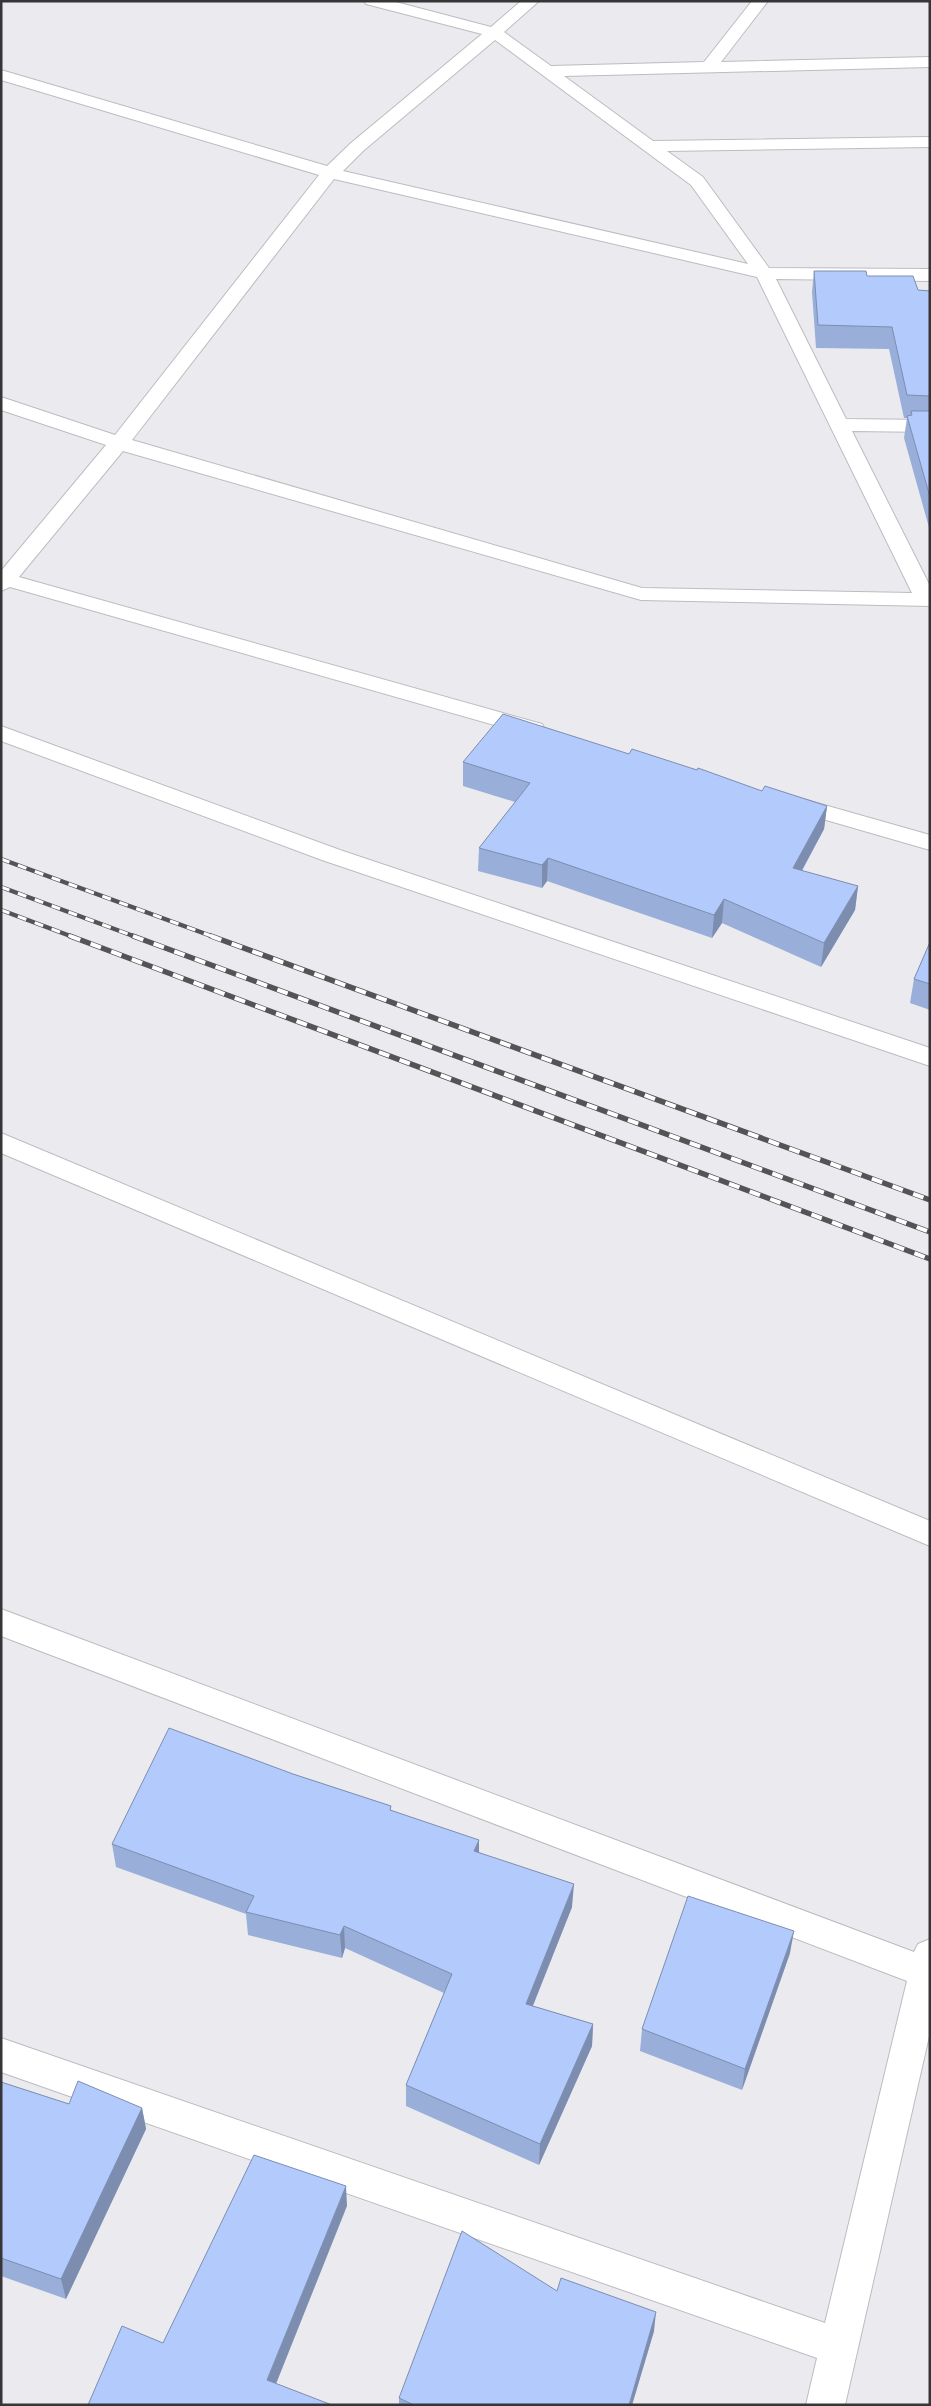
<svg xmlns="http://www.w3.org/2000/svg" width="931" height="2406" viewBox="0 0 931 2406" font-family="Overpass,sans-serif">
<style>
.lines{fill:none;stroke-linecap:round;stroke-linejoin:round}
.street-casing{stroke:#bcbcc0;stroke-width:2}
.street{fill:#fff;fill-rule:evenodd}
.rail-far1-casing{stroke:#545456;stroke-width:4.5}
.rail-casing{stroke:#545456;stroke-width:5.5}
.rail-far1{stroke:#fff;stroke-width:3;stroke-dasharray:9;stroke-linecap:butt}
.rail{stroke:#fff;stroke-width:4;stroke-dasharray:11;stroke-linecap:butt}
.wall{fill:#99aed9}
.shaded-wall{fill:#7d8db0}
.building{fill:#b2cafc;stroke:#7d8db0}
</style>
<rect width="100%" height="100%" fill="#ebebef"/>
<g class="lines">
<!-- street casing -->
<g class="street-casing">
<g id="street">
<path d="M364,1H392L491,27L521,1H539L504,32L551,66L704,62L752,1H768L721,62L930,57V67L564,76L653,141L930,137V147L667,151L703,177L769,268L930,269V281L776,279L846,419L930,420V432L852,431L930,586V606L641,600L123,451L19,577L542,724L545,729L542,734L534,736L526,734L10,587L1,591V571L106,445L1,410V397L115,435L319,175L1,80V70L327,166L351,143L482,34L366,4ZM495,40L691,185L748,264L343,171L363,151ZM334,179L757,277L912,593L642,588L132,440Z"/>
<path d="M1,726L340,850L930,1048V1066L322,860L1,741Z"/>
<path d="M789,795L930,835V850L781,807L777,802L781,797Z"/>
<path d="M1,1133L930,1521V1546L1,1153Z"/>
<path d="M1,1609L914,1952L918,1944L930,1939V2032L845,2405H806L817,2358L1,2072V2038L825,2323L907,1981L1,1636Z"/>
</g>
</g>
<!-- street -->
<use href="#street" class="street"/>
<!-- rail-far1 casing -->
<g class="rail-far1-casing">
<g id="rail-far1">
<path d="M1,859L214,937"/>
<path d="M1,887L136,937"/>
<path d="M1,910L73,937"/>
</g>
</g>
<!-- rail casing -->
<g class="rail-casing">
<g id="rail">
<path d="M70,936L930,1259"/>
<path d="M133,936L930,1232"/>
<path d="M211,936L930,1200"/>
</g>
</g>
<!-- rail-far1 -->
<use href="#rail-far1" class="rail-far1"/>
<!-- rail -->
<use href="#rail" class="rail"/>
</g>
<!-- wall -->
<g class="wall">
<path d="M814,271L867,276L918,290L930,291V531L904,438L907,418H904L889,349L816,348L812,292Z"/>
<path d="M629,754L762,791L827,806L824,829L802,871L858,886L855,910L821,967L722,923L712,938L547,881L542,888L478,871L479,848L515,802L463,786V762Z"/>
<path d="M930,942V1010L910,1003L914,979Z"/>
<path d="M293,1774L391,1806V1810L479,1852L572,1907L533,2006L593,2024L592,2046L539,2165L406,2106V2085L444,1993L345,1948L342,1958L248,1935L246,1914L116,1867L112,1844Z"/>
<path d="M790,1953L742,2090L640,2051L642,2029Z"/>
<path d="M1,2082L69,2104L142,2108L146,2129L66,2299L1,2276Z"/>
<path d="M557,2291L654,2331L632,2405H399V2398Z"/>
</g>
<!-- shaded-wall -->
<g class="shaded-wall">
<path d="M827,806L824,829L790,892L793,868Z"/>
<path d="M548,858L547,881L542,888V865Z"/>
<path d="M858,886L855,910L821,967L824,943Z"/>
<path d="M724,899L722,923L712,938L714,915Z"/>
<path d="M479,1840V1862L474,1851Z"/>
<path d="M574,1884L572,1907L525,2025L526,2004Z"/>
<path d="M344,1926L345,1948L342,1958L340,1935Z"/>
<path d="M794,1931L790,1953L742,2090L745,2069Z"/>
<path d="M593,2024L592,2046L539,2165L540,2144Z"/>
<path d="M142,2108L146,2129L66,2299L61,2279Z"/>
<path d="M346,2186L347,2206L270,2399L267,2380Z"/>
<path d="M656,2312L654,2331L632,2405H629Z"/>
</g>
<!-- building -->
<g class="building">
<path d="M814,271H866L867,276H913L918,290L930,291V396L907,395L892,327L818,325Z"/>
<path d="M911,411H930V497L907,416L912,415Z"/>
<path d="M503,714L629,754L632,749L697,770L698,768L762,791L765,786L827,806L793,868L858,886L824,943L724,899L714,915L548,858L542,865L479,848L530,783L463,762Z"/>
<path d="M930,942V984L914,979Z"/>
<path d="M169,1728L293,1774L391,1806L390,1810L479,1840L474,1851L574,1884L526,2004L593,2024L540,2144L406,2085L452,1974L344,1926L340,1935L246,1912L254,1896L112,1844Z"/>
<path d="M688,1896L794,1931L745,2069L642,2029Z"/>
<path d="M78,2081L142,2108L61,2279L1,2258V2082L69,2104Z"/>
<path d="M254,2155L346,2186L267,2380L332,2405H88L122,2326L163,2343Z"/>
<path d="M462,2231L557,2291L561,2278L656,2312L629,2405H414L399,2398Z"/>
</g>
<!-- border -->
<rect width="931" height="2406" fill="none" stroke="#363637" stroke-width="5"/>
</svg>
